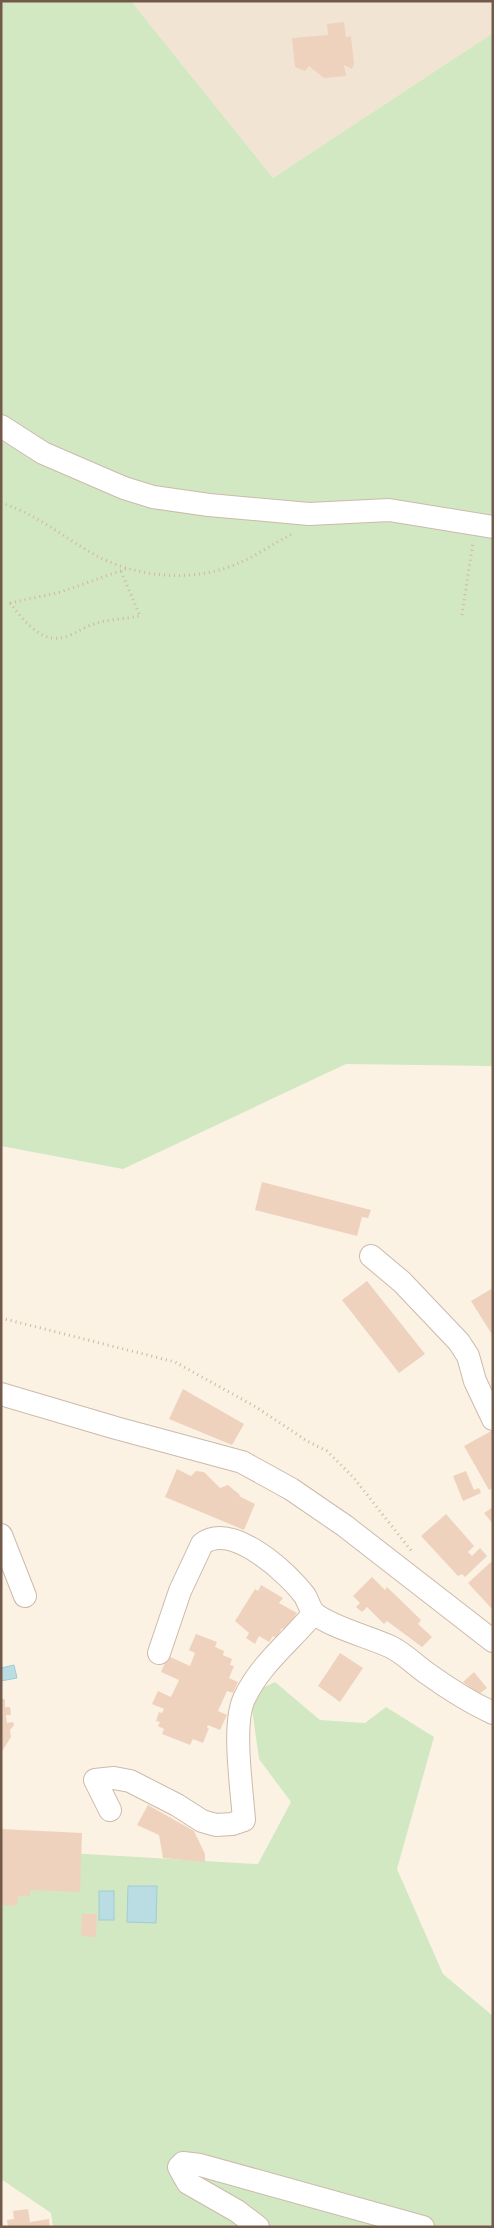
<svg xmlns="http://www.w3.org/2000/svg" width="494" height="2228" viewBox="0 0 494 2228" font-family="'Fira Sans Condensed',sans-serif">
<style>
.residential{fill:#f2e4d3}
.green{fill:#d1e8c3}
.water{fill:#badde3;stroke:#a1ccd4}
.building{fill:#efd2bd}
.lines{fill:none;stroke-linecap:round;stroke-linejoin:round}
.minor-casing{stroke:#ccbaab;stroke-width:24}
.path{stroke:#d3b5a1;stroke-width:3;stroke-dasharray:1 4;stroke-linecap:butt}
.minor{stroke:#fff;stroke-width:22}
</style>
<rect width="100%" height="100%" fill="#fbf2e4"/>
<!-- residential -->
<path class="residential" d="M131,1H493V33L273,178Z"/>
<!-- green -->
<g class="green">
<path d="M1,1H131L273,178L493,33V1066L346,1064L123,1169L1,1146Z"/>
<path d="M275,1682L320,1720L365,1723L386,1707L434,1737L397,1869L443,1974L493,2016V2227H53L51,2213L1,2179V1849L258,1864L291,1802L259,1759L250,1694Z"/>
</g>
<!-- water -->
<g class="water">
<path d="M14,1665L17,1678L1,1681V1668Z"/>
<path d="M128,1886H157L156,1923L127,1922Z"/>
<rect x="99" y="1891" width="15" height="29"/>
</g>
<!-- building -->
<g class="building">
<path d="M344,22L346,37L351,36L354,64L352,69L344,65L346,76L324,78L309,66L305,71L295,67L292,38L328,35L327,24Z"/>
<path d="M262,1182L371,1210L368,1218L362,1217L357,1236L255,1210Z"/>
<path d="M367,1281L425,1354L399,1373L342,1300Z"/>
<path d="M493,1288V1336L471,1301Z"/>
<path d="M183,1389L244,1424L232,1445L169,1419Z"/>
<path d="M493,1430V1488L489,1490L464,1446Z"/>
<path d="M177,1469L191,1476L196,1471L204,1472L220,1488L228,1485L240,1495L239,1496L255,1504L244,1530L165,1497Z"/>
<path d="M466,1471L474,1490L479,1488L481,1493L463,1501L453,1476Z"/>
<path d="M493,1507V1524L484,1513Z"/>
<path d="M446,1514L474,1546L468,1552L472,1556L480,1548L487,1556L465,1577L462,1574L458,1576L421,1536Z"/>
<path d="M491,1562L493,1564V1610L468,1583Z"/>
<path d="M372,1577L385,1590L387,1587L421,1620L418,1624L432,1637L422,1647L387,1621L384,1624L367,1607L362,1612L356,1607L360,1603L353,1596Z"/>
<path d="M261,1585L283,1598L279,1603L297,1613L286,1630L282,1628L276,1638L273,1636L269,1642L259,1636L255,1644L246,1638L249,1633L235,1621L255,1589L258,1591Z"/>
<path d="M196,1634L217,1642L215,1647L224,1651L223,1655L232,1659L230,1665L234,1666L229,1678L238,1682L233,1693L227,1691L218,1711L227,1715L220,1730L208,1725L207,1728H209L203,1743L193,1739L190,1745L162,1734L164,1729L158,1726L160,1722L156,1721L159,1712L162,1713L164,1709L152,1704L158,1691L171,1697L179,1680L161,1672L168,1656L190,1666L195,1653L189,1650Z"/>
<path d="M340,1653L363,1668L340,1702L318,1686Z"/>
<path d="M474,1672L487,1688L479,1694L463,1682Z"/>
<path d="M1,1697L5,1700V1707H10L11,1715H6L7,1723L13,1722L14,1725L10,1730L11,1737L1,1753Z"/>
<path d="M148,1805L194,1831L205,1854V1862L163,1858L159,1835L137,1825Z"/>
<path d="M1,1829L82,1833L80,1892L30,1890V1896H18L17,1906L1,1905Z"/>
<path d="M82,1914H97L96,1937L81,1936Z"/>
<path d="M28,2209L30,2222L49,2219L50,2227H8L7,2220L14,2219L13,2211Z"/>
</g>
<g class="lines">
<!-- minor casing -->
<g class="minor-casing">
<g id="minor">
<path d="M1,426L43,453L124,488L153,497L209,505L309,514L389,510L493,527"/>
<path d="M371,1256L402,1282L459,1342L468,1356L475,1381L493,1419"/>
<path d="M1,1394L116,1428L242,1462L291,1489L345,1526L493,1641"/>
<path d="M1,1535L25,1596"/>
<path d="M159,1653L180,1591L202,1544C232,1521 288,1573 305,1596C308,1601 310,1609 314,1613C330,1627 370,1637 391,1647C405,1654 415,1665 428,1674C449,1689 469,1702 493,1713"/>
<path d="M110,1810L95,1780L114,1778L130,1781L177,1805L202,1821L216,1825L232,1824L244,1820C242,1790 232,1725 244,1699C260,1664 291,1641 314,1613"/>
<path d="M258,2227L237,2211L188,2183L179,2167L183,2163L200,2165L423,2227"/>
</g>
</g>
<!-- path -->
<g class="path">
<path d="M1,503C34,513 61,535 90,552C133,578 195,584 241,562C259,554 276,542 294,533"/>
<path d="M10,603C24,620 40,644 65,637C75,634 84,627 94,624C108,619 125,619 140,616L121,571"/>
<path d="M10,603L61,592L128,568"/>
<path d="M462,615L473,542"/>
<path d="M1,1318L175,1362L256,1407L307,1441L327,1451L354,1478L413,1553"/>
</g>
<!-- minor -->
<use href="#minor" class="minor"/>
</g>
<!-- border -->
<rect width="494" height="2228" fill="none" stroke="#725a4b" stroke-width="5"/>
</svg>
